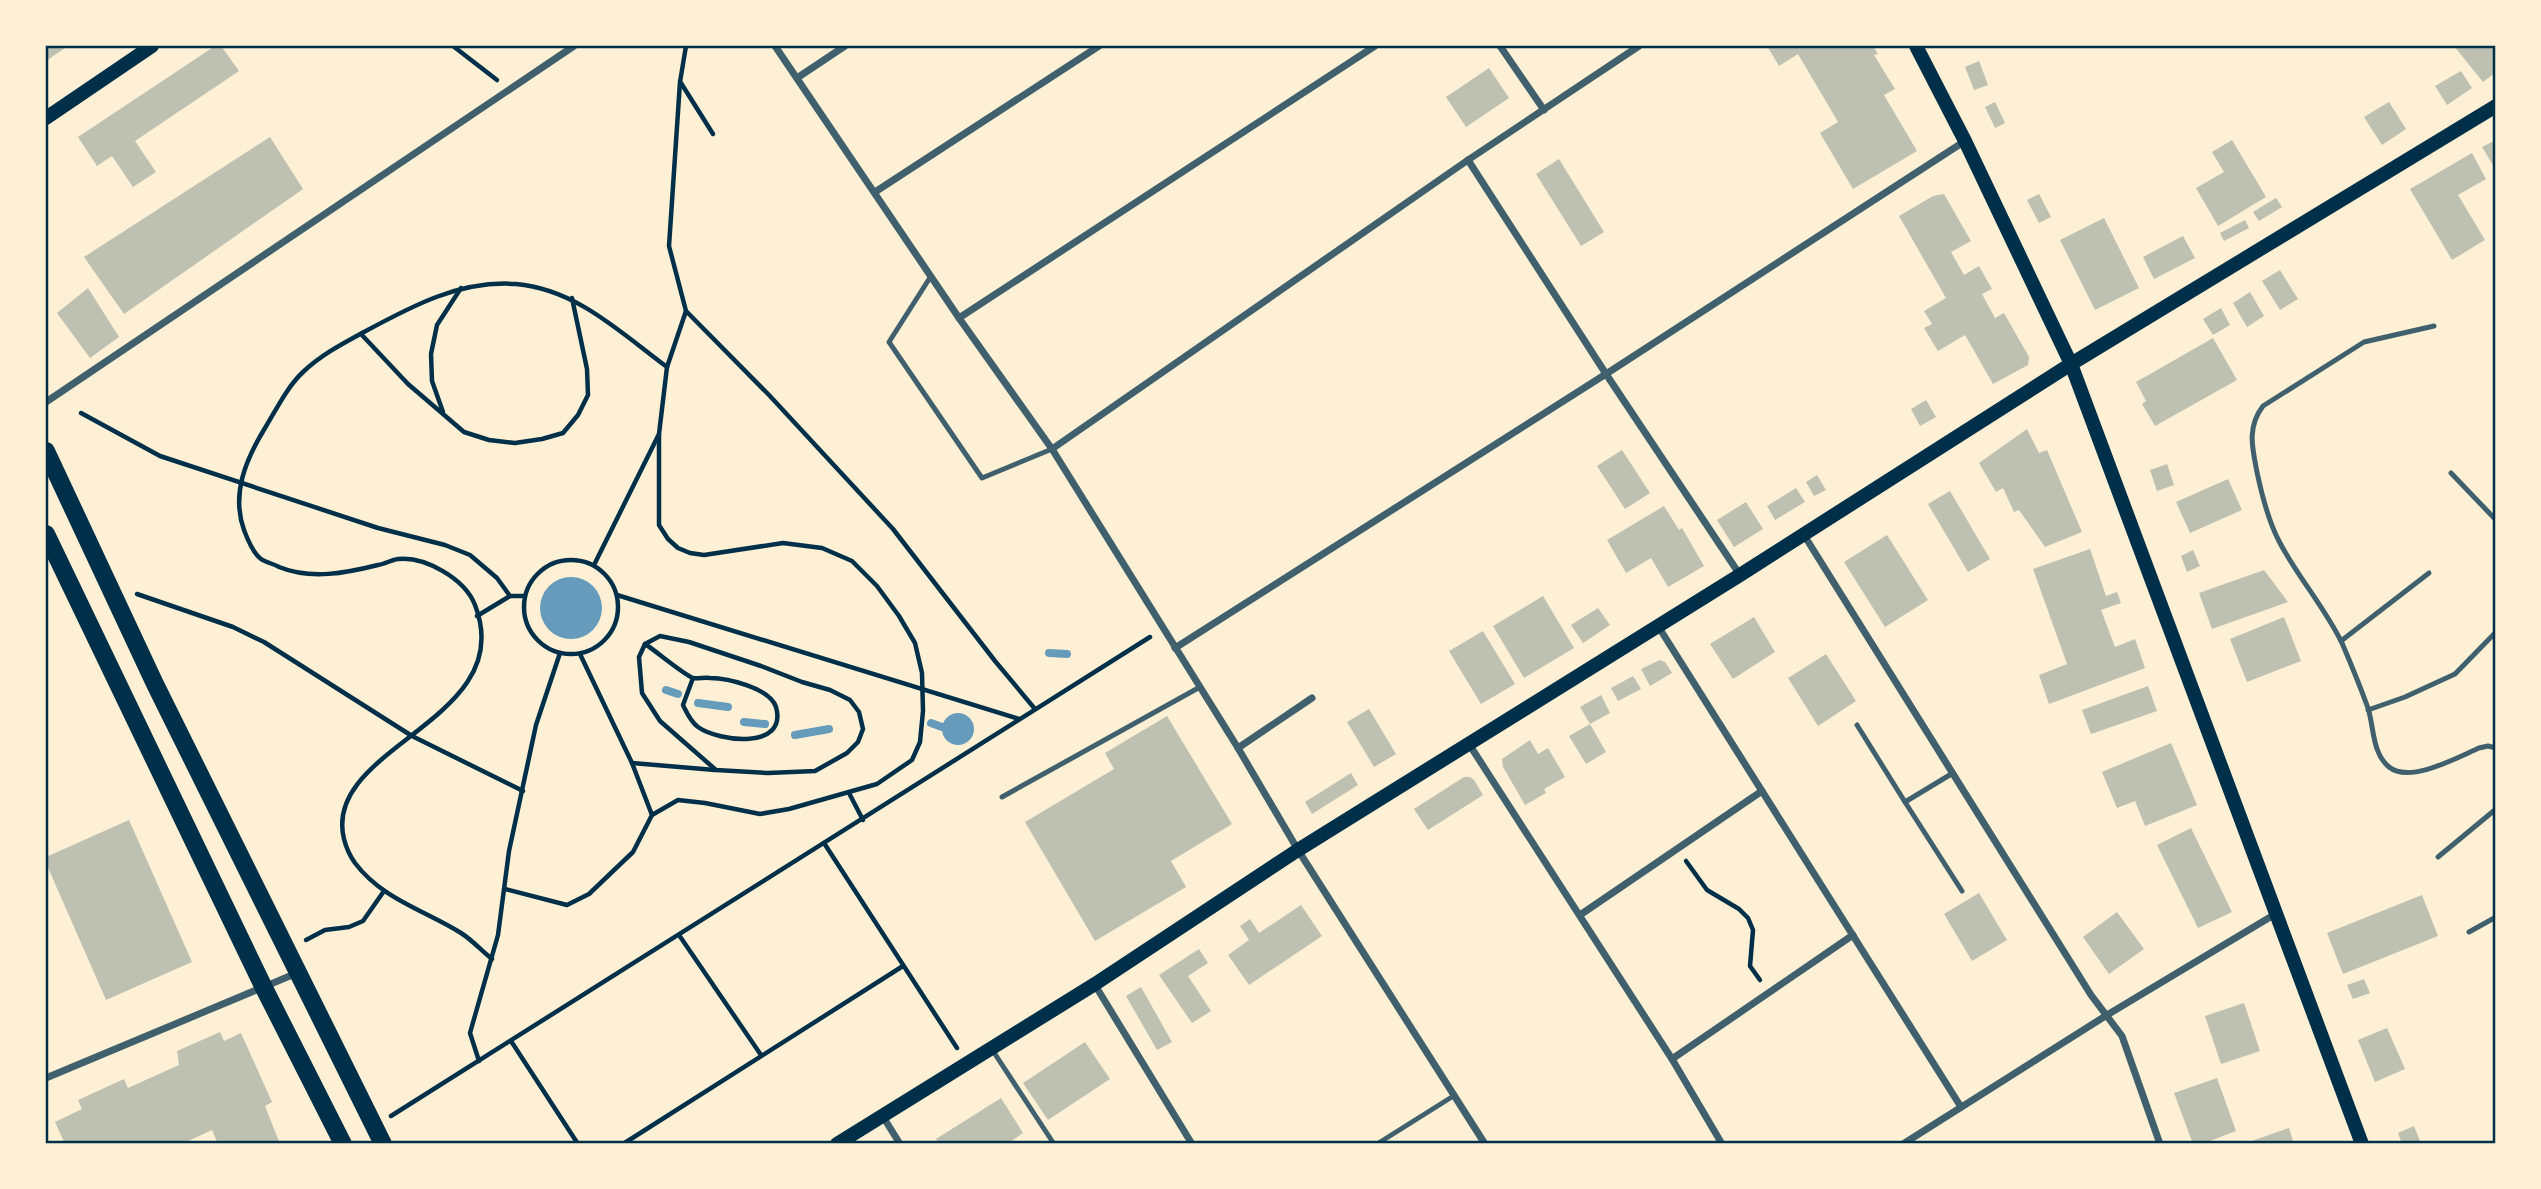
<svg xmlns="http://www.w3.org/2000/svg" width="2541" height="1189" viewBox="0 0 2541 1189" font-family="Mulish,sans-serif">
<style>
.water{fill:#669bbc}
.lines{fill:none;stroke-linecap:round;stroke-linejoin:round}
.stream{stroke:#669bbc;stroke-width:8}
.building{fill:#bec0b2}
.path{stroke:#003049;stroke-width:4.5}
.service{stroke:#3f606c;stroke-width:5}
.minor{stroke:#3f606c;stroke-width:7}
.secondary{stroke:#003049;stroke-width:14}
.primary{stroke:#003049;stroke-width:18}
.neatline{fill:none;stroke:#003049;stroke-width:2.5}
</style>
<rect width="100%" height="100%" fill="#fdf0d5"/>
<!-- water -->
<g class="water">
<circle cx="571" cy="608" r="31"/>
<circle cx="958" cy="729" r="16"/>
</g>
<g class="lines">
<!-- stream -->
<g class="stream">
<path d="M1049,653L1067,654"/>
<path d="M666,690L678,694"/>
<path d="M698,703L728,707"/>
<path d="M744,722L765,724"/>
<path d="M931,723L942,727"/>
<path d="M795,735L829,729"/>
</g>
</g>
<!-- building -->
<g class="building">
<path d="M46,46H68L46,61Z"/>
<path d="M215,46H221L239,71L135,141L156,172L133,187L112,156L97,166L78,137Z"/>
<path d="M1767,46H1873L1878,54L1874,55L1895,89L1884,95L1917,151L1853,189L1820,133L1838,122L1798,54L1779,66Z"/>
<path d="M2454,46H2496V72L2483,82Z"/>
<path d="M1979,61L1988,85L1974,90L1965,67Z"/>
<path d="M1489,68L1509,98L1466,127L1446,97Z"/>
<path d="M2461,71L2472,88L2447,105L2435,86Z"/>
<path d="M1995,102L2005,123L1995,128L1985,107Z"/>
<path d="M2389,102L2406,129L2382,145L2364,117Z"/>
<path d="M270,137L303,189L124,314L84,257Z"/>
<path d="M2232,140L2266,197L2218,226L2196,188L2224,172L2212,152Z"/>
<path d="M2496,140V166L2494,167L2482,147Z"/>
<path d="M2472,153L2486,179L2458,195L2485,240L2452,260L2410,189Z"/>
<path d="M1559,159L1604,232L1581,246L1536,174Z"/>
<path d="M1944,194L1971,241L1951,252L1964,275L1979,266L1992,289L1982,294L1995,318L2004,313L2029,357L2028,365L1993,384L1965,335L1938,351L1924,328L1932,324L1924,311L1946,298L1899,216L1933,196Z"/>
<path d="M2039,194L2051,217L2039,223L2027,200Z"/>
<path d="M2276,198L2282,207L2259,221L2253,212Z"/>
<path d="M2104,218L2139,288L2095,310L2060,240Z"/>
<path d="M2245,220L2249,228L2224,241L2220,233Z"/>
<path d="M2183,236L2195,258L2154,279L2143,257Z"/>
<path d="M2280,270L2298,299L2280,310L2262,281Z"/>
<path d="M88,288L119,337L90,358L57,313Z"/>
<path d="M2250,292L2264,316L2247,327L2233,303Z"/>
<path d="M2221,308L2230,325L2213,335L2203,319Z"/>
<path d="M2213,338L2237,380L2155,426L2142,404L2146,401L2136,382Z"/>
<path d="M1926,400L1936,417L1920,426L1911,409Z"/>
<path d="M2027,429L2039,453L2047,450L2082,532L2045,547L2019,510L2014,512L2003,488L1996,492L1979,463Z"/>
<path d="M1622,450L1650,493L1625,509L1597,466Z"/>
<path d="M2167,464L2174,485L2157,491L2150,470Z"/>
<path d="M1817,475L1826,490L1814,496L1806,482Z"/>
<path d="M2228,479L2242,510L2190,533L2176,502Z"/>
<path d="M1796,488L1805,502L1775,520L1767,506Z"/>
<path d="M1950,491L1990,559L1968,572L1928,504Z"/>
<path d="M1746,502L1763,529L1734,547L1717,520Z"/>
<path d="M1664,506L1679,530L1682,528L1704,566L1668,587L1651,558L1626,573L1607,540Z"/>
<path d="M1887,535L1928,600L1885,627L1844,562Z"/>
<path d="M2090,549L2106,596L2117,592L2121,603L2101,610L2115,647L2135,639L2145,668L2049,704L2039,675L2067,664L2033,569Z"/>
<path d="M2193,550L2200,566L2187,572L2181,556Z"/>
<path d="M2264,570L2288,602L2212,629L2199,593Z"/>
<path d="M1543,596L1574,648L1524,678L1493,626Z"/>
<path d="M1598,608L1610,625L1583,643L1571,625Z"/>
<path d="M1754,617L1775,652L1733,679L1710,644Z"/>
<path d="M2284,617L2301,661L2247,682L2230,639Z"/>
<path d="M1483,631L1515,684L1481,704L1449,651Z"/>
<path d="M1826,654L1856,701L1818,726L1788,678Z"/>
<path d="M1660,660L1665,662L1672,673L1650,686L1641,669Z"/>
<path d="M1633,676L1641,689L1618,701L1611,688Z"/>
<path d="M2148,686L2157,711L2091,734L2082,710Z"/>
<path d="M1601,695L1610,713L1590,724L1580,707Z"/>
<path d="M1369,709L1396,754L1374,767L1347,722Z"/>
<path d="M1167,716L1232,824L1171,861L1186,887L1095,941L1025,822L1114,769L1105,753Z"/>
<path d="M1590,724L1606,752L1586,764L1569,736Z"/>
<path d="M1530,740L1538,754L1548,748L1565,777L1544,789L1546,793L1525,805L1503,767L1502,759Z"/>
<path d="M2171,743L2197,805L2145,826L2135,801L2117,808L2102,772Z"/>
<path d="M1351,773L1358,785L1312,814L1305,802Z"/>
<path d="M1464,777H1470L1474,780L1483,795L1428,830L1414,809Z"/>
<path d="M129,820L192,962L106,1000L46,863V857Z"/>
<path d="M2191,828L2232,912L2198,928L2157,845Z"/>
<path d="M1979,893L2007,940L1972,961L1944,914Z"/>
<path d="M2422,895L2438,936L2343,974L2327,933Z"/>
<path d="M1301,905L1322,936L1249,985L1228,955L1249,940L1240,926L1250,919L1259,933Z"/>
<path d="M2117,912L2144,949L2109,974L2083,937Z"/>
<path d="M1199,949L1208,963L1188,976L1211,1011L1192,1023L1159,975Z"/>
<path d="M2364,979L2370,993L2353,999L2347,985Z"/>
<path d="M1141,987L1172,1042L1157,1050L1126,996Z"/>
<path d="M2244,1003L2260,1051L2221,1064L2205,1016Z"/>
<path d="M2387,1028L2405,1069L2375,1082L2358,1040Z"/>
<path d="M220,1032L224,1041L241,1033L272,1102L265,1106L280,1144H218L212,1130L182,1144H65L55,1122L82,1109L78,1100L124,1079L128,1088L179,1065L177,1051Z"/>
<path d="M1085,1042L1110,1079L1048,1120L1023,1083Z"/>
<path d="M2217,1078L2236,1131L2202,1144H2193L2174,1093Z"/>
<path d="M1001,1098L1023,1133L1007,1144H939L936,1139Z"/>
<path d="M2414,1126L2421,1144H2402L2398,1133Z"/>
<path d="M2289,1128L2294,1144H2253L2252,1141Z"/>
</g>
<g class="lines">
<!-- path -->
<g class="path">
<path d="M453,46L497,80"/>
<path d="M681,83L713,134"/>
<path d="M686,311L769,395L893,529L995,661L1035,709"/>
<path d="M361,334L408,384L464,432L489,440L515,443L542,439L563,433L578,415L588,395L587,369L572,298"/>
<path d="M443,412L432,381L431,354L437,325L461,288"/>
<path d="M81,413L160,456L378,528L445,545L470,555L497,578L510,596H525"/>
<circle cx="571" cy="607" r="47"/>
<path d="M594,565L659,434L667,367L686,311L669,246L680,82L686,46"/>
<path d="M137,594L233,627L264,642L412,736L523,791"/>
<path d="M617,595L1019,719"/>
<path d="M477,616L510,596"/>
<path d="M660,636L689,642L761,666L802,682L830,690L850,700L859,712L863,729L858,742L847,753L815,771L768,773L716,770L660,721L642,693L639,657L645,644Z"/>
<path d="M645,644C656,651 683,674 693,678C698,679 705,677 710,678C727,678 770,688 776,707C788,750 719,742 698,727C690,721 687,713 683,705L693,678"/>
<path d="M580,654L632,763L652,815"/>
<path d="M632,763L715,770"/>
<path d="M849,793L863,820"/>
<path d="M824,843L957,1048"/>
<path d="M1686,861L1707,890L1739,909L1748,918L1753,930L1750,966L1760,980"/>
<path d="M505,889L567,905L589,894L633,852L652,815L678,800L705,803L760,814L789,809L877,784L912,760L920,742L923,711L922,673L915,643L899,616L877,586L852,561L822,548L783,543L704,555L690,553L678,548L668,539L659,525V434"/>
<path d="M679,935L761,1055"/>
<path d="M306,940L325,930L349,927L363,921L384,891"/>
<path d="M492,959C481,950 472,940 461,933C424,910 382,899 355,863C350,856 346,847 344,839C321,746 520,721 475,605C465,579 425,556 398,559C391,560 385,564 378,565C346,573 311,580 279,567C274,564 265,562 261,559C254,554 247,538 244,530C231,494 246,459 265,428C276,410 287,387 303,372C321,355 342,344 364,332C412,306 460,280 516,284C576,289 621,333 667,367"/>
<path d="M511,1041L578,1144"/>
<path d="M479,1061L470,1033L498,935L509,851L536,725L560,653"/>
<path d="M391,1116L1150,637"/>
<path d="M623,1144L903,966"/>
</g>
<!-- service -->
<g class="service">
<path d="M931,276L889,342L982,478L1052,449"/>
<path d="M2434,326L2364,342L2263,406C2247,427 2252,447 2257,472C2262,496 2268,521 2280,543C2298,577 2325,608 2342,643C2351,664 2360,686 2368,708C2374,727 2372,753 2389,767C2410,784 2458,757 2479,748L2488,746L2496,748"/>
<path d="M2451,473L2496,520"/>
<path d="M2341,641L2429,573"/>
<path d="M2368,710L2405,697L2455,674L2496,632"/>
<path d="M1857,725L1905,802L1953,773"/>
<path d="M1002,797L1200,687"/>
<path d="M1905,802L1962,891"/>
<path d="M2438,857L2496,809"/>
<path d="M2469,932L2496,917"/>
<path d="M993,1051L1054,1144"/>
<path d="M1377,1144L1455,1095"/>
</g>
<!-- minor -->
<g class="minor">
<path d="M775,46L959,318L1052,449L1238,748L1298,850L1485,1144"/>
<path d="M1500,46L1544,110"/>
<path d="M797,78L845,46"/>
<path d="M1468,160L1606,374L1740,575"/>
<path d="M875,192L1099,46"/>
<path d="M959,318L1375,46"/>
<path d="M46,402L574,46"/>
<path d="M1052,449L1468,160L1639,46"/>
<path d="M1804,535L2091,995L2122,1036L2160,1144"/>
<path d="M1658,626L1961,1107"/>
<path d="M1175,648L1606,374L1965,141"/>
<path d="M1469,744L1672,1059L1722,1144"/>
<path d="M1238,748L1312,698"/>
<path d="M1580,915L1762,791"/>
<path d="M1095,985L1192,1144"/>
<path d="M1672,1059L1853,935"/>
<path d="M46,1078L297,973"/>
<path d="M882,1115L900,1144"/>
<path d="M1903,1144L2107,1015L2277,913"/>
</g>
<!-- secondary -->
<g class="secondary">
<path d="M1916,46L1965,141L2071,364L2362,1144"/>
<path d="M46,118L152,46"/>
<path d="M837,1144L1095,984L1298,850L1740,575L2071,364L2496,106"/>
</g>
<!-- primary -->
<g class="primary">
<path d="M46,451L155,684L383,1144"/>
<path d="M46,534L264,988L343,1144"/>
</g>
</g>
<!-- border -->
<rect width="2541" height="1189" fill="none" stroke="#fdf0d5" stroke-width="94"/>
<rect x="47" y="47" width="2447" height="1095" class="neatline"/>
</svg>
